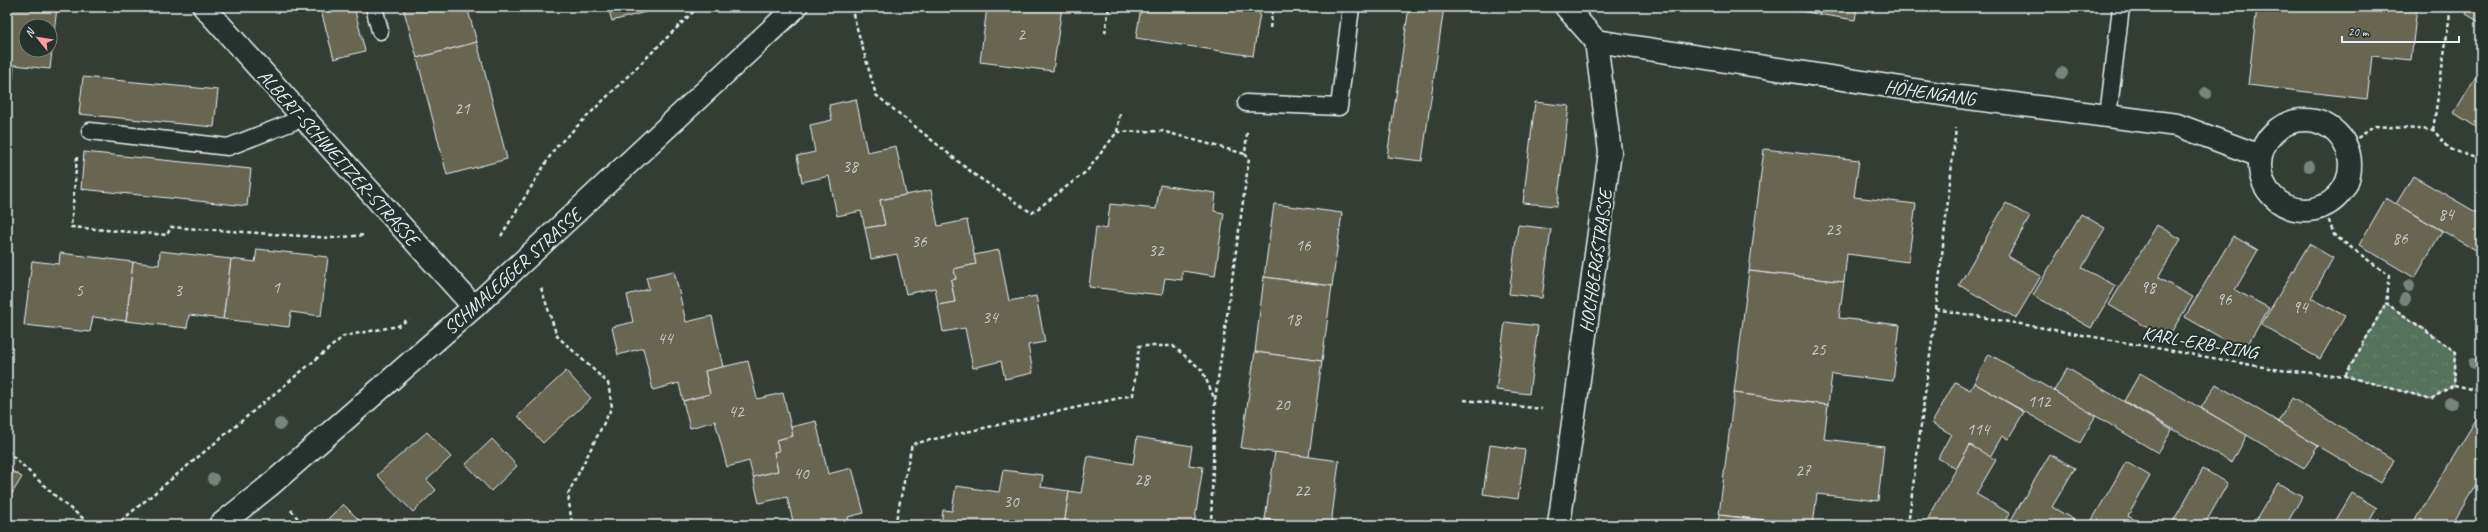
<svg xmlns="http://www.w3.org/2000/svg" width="2488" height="532" viewBox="0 0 2488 532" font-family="Caveat,sans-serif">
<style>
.park{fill:url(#park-crowns);stroke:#9eb2a9}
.building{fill:#676551;stroke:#e8f1f8;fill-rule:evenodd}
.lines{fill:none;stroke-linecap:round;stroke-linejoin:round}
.service-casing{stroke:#e8f1f8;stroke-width:19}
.minor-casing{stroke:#e8f1f8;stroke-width:25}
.tertiary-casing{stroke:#e8f1f8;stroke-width:25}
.path{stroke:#e8f1f8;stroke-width:2.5;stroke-dasharray:4 3;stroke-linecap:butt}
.service{stroke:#26332d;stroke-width:16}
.minor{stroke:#26332d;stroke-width:22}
.tertiary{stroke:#26332d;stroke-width:22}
.tree{fill:#76847d}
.labels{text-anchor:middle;stroke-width:4;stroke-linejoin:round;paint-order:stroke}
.number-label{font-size:17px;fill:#c8cece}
.street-label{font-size:19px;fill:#e8f1f8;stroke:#26332d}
</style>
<defs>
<pattern id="park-crowns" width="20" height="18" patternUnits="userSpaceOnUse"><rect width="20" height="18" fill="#55725a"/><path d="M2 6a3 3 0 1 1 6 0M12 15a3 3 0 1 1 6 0" fill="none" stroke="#6d8772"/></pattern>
</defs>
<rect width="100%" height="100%" fill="#333d34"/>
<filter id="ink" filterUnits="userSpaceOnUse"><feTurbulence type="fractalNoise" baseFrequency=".025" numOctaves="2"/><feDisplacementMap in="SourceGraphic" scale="8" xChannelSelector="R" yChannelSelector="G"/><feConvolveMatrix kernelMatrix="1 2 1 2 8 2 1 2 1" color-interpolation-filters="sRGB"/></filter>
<g filter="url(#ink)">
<!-- park -->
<path class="park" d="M2386,303L2456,352L2454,385L2431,399L2345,376Z"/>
<!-- building -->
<g class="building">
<path d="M7,7H57L50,69L14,65L13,79L7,78ZM26,26H50V50H26Z"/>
<path d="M320,7H354L365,51L334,59Z"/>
<path d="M403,7H467L477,42L417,58Z"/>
<path d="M608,7H664L612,21Z"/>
<path d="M987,7H1062L1053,71L980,62Z"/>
<path d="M1141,7H1261L1253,56L1136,38Z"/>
<path d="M1409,7H1444L1422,161L1387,157Z"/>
<path d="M1787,7H1857L1855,20L1787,9Z"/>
<path d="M2257,7H2417L2411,60L2372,56L2367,99L2248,85Z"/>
<path d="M2470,7H2481V23L2466,14Z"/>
<path d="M477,42L507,159L447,175L417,58Z"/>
<path d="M2481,68V130L2454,113Z"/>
<path d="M83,77L218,90L214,127L79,114Z"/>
<path d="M856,99L867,152L896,146L906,195L880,200L885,225L865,228L861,211L837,216L829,176L802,182L797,156L815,152L810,125L832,120L829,105Z"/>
<path d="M1535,102L1569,106L1557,206L1523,203Z"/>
<path d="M1764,149L1859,160L1854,197L1916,204L1908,262L1847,254L1844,282L1749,271Z"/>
<path d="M84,152L251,169L247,206L81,189Z"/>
<path d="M2413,176L2481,215V253L2396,204Z"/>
<path d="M1160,185L1216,193L1214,211L1224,213L1215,276L1182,271V280L1165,278L1162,295L1089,287L1096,227L1107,229L1110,204L1156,209Z"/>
<path d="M931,190L938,226L967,220L976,264L954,269L956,279L951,280L955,302L938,305L935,288L906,294L897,254L871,259L865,228L885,225L880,200Z"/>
<path d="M2386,198L2442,231L2415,278L2359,245Z"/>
<path d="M2006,203L2030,217L2008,256L2041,276L2016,318L1959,285Z"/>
<path d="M1274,204L1342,213L1332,286L1264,277Z"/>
<path d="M2481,204V215L2476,212Z"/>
<path d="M2081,214L2105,228L2082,268L2116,286L2091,328L2033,295Z"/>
<path d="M1518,225L1551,229L1542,298L1509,294Z"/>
<path d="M2157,225L2181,239L2158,278L2193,297L2167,339L2109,305Z"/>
<path d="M2233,236L2258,250L2235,290L2269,308L2244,351L2185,317Z"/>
<path d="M2309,244L2333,258L2311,298L2345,316L2320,359L2261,325Z"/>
<path d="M257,249L328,257L321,316L291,312L289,327L223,319L231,259L255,262Z"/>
<path d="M999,250L1009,301L1036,296L1045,342L1028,345L1033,373L1005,379L1001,361L973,368L965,328L943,332L938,305L955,302L951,280L956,279L954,269L976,264L974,255Z"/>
<path d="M160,251L231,259L223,319L189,315L187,328L126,321L133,262L159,265Z"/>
<path d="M60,253L133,262L126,321L93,317L90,332L24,325L32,261L59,264Z"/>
<path d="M674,271L686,322L712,316L723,367L705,371L710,394L683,401L679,383L653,390L643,348L618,355L612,327L633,322L627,295L649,289L646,277Z"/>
<path d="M1749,271L1844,282L1839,318L1900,325L1893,381L1832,374L1828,405L1734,393Z"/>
<path d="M1264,277L1332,286L1322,361L1255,352Z"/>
<path d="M1505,322L1538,326L1529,394L1496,390Z"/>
<path d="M1255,352L1322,361L1309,457L1241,448Z"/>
<path d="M1989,354L2096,415L2080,443L1974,383Z"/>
<path d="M748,361L757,399L783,393L793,436L776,440L779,451L774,452L778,471L753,477L749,461L727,467L715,421L690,428L683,401L710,394L705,371Z"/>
<path d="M2067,368L2172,430L2158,453L2054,391Z"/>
<path d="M566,371L591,398L543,443L518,416Z"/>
<path d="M2140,373L2247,435L2232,463L2124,401Z"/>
<path d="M1955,382L1970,390L1974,383L2024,412L2008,439L2002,436L1990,457L1970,445L1956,469L1938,458L1951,434L1932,423Z"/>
<path d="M2216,384L2318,446L2304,469L2201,408Z"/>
<path d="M1734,393L1828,405L1824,439L1884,446L1878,501L1817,494L1813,525L1719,515Z"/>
<path d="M2292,398L2394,460L2381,483L2278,422Z"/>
<path d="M2480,413L2481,476L2452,525H2412Z"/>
<path d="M816,421L828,474L852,468L864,513L848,517L850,525H794L787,497L759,503L753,477L778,471L774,452L779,451L776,440L793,436L791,427Z"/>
<path d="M427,432L451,457L427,480L436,490L413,512L377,475Z"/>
<path d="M1137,437L1192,446L1189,465L1203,467L1194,525H1064L1069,491L1081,493L1088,456L1133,464Z"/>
<path d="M492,439L517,466L491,491L466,464Z"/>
<path d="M1490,445L1525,450L1518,499L1483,494Z"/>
<path d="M1970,445L1996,460L1976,494L2009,513L2003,525H1931L1926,522Z"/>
<path d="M1275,452L1339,461L1331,525H1308L1265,519Z"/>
<path d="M2050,454L2075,468L2052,507L2083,525H2008Z"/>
<path d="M2126,462L2150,476L2128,516L2144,525H2089Z"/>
<path d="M7,468L22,477L7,502Z"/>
<path d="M2203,469L2228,483L2206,522L2211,525H2171Z"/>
<path d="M1003,470L1043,475L1041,487L1069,491L1064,525H941L943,510L952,511L956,486L999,492Z"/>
<path d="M2278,483L2302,497L2286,525H2253Z"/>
<path d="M2352,493L2377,508L2367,525H2333Z"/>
<path d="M343,504L364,525H322Z"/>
<path d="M1719,515L1800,525H1718Z"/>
<path d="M1265,519L1308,525H1264Z"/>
<path d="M529,520L530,525H508Z"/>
</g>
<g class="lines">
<!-- service casing -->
<g class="service-casing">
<g id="service">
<path d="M374,7L380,31"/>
<path d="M1246,103L1339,107L1351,7"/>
<path d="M2108,116L2121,7"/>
<path d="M90,131L228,147L303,118"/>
</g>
</g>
<!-- minor casing -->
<g class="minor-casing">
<g id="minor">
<path d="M204,7L474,307"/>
<path d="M1596,41L1960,97L2177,125L2260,156"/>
<circle cx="2305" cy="165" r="45"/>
<path d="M1559,525L1610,152L1596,41L1566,7"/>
</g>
</g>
<!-- tertiary casing -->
<g class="tertiary-casing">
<path id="tertiary" d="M220,525L269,486L474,307L796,7"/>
</g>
<!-- path -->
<g class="path">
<path d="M851,7L876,95L975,175L1032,213L1087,171L1117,132L1162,131L1245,154"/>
<path d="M1270,28L1273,7"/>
<path d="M1105,33L1109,7"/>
<path d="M2433,130L2451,7"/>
<path d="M1117,132L1120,114"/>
<path d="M2346,146L2375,126L2433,130L2450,149L2481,160"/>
<path d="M77,157L71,227L167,235L171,227L331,238L366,235"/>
<path d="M2324,207L2334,235L2390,276L2386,303L2456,352L2454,385L2481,391"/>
<path d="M501,236L555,148L698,7"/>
<path d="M541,288L557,336L608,383L612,407L568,494L572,525"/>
<path d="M1936,309L2280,370L2345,376L2431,399L2454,385"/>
<path d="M2345,376L2386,303"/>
<path d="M1464,400L1542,409"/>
<path d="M7,451L63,503L92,525"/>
<path d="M291,510L303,525"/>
<path d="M116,525L344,336L398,326L409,319"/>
<path d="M895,525L912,444L1133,395L1139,346H1173L1202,370L1215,400"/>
<path d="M1211,525L1215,400L1249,159L1245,154L1247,132"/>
<path d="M1908,525L1936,309L1956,128"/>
</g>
<!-- service -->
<use href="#service" class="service"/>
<!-- minor -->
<use href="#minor" class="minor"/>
<!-- tertiary -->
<use href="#tertiary" class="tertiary"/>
</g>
<!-- trees -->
<g class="tree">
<circle cx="2062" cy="73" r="6"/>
<circle cx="2206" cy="93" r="6"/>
<circle cx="2309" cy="166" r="6"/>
<circle cx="2409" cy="286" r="6"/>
<circle cx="2405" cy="299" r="6"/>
<circle cx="2474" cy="363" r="6"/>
<circle cx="2451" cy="403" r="6"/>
<circle cx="280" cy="424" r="6"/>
<circle cx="213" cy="479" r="6"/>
</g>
</g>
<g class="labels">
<!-- number labels -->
<g class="number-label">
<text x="1021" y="40">2</text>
<text x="462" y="114">21</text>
<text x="850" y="172">38</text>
<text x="2446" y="220">84</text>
<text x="1833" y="235">23</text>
<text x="2400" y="244">86</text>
<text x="919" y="247">36</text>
<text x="1303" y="251">16</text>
<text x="1156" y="256">32</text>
<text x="276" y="293">1</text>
<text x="2148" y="293">98</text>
<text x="79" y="296">5</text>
<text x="178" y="296">3</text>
<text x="2224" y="305">96</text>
<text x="2300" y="313">94</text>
<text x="990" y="323">34</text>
<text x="1293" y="325">18</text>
<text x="665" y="344">44</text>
<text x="1818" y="355">25</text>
<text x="2039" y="407">112</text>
<text x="1282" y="410">20</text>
<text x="736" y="417">42</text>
<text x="1978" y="435">114</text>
<text x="1803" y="476">27</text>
<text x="801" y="479">40</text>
<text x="1142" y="485">28</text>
<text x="1302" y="496">22</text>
<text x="1011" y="507">30</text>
</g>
<!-- street labels -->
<g class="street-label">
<text transform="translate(1930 92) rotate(8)" y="7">HÖHENGANG</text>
<text transform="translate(339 157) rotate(48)" y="7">ALBERT-SCHWEITZER-STRASSE</text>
<text transform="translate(1595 261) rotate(-82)" y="7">HOCHBERGSTRASSE</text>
<text transform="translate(512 271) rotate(-42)" y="7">SCHMALEGGER STRASSE</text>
<text transform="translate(2200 342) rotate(10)" y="7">KARL-ERB-RING</text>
</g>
</g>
<!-- margin -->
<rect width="2488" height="532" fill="none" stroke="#26332d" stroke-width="24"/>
<rect x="12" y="12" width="2464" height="508" fill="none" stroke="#e8f1f8" stroke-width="1.5" filter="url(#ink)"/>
<!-- north arrow -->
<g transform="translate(38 38) rotate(300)"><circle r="19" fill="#26332d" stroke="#747f7e"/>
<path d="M0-3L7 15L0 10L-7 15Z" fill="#ff9aa2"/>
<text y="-6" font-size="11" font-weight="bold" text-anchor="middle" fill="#e8f1f8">N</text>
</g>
<!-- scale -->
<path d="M2342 36v6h117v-6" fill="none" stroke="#e8f1f8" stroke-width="2"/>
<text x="2348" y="36" font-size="12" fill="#e8f1f8" stroke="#26332d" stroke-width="3" paint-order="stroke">20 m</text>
</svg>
